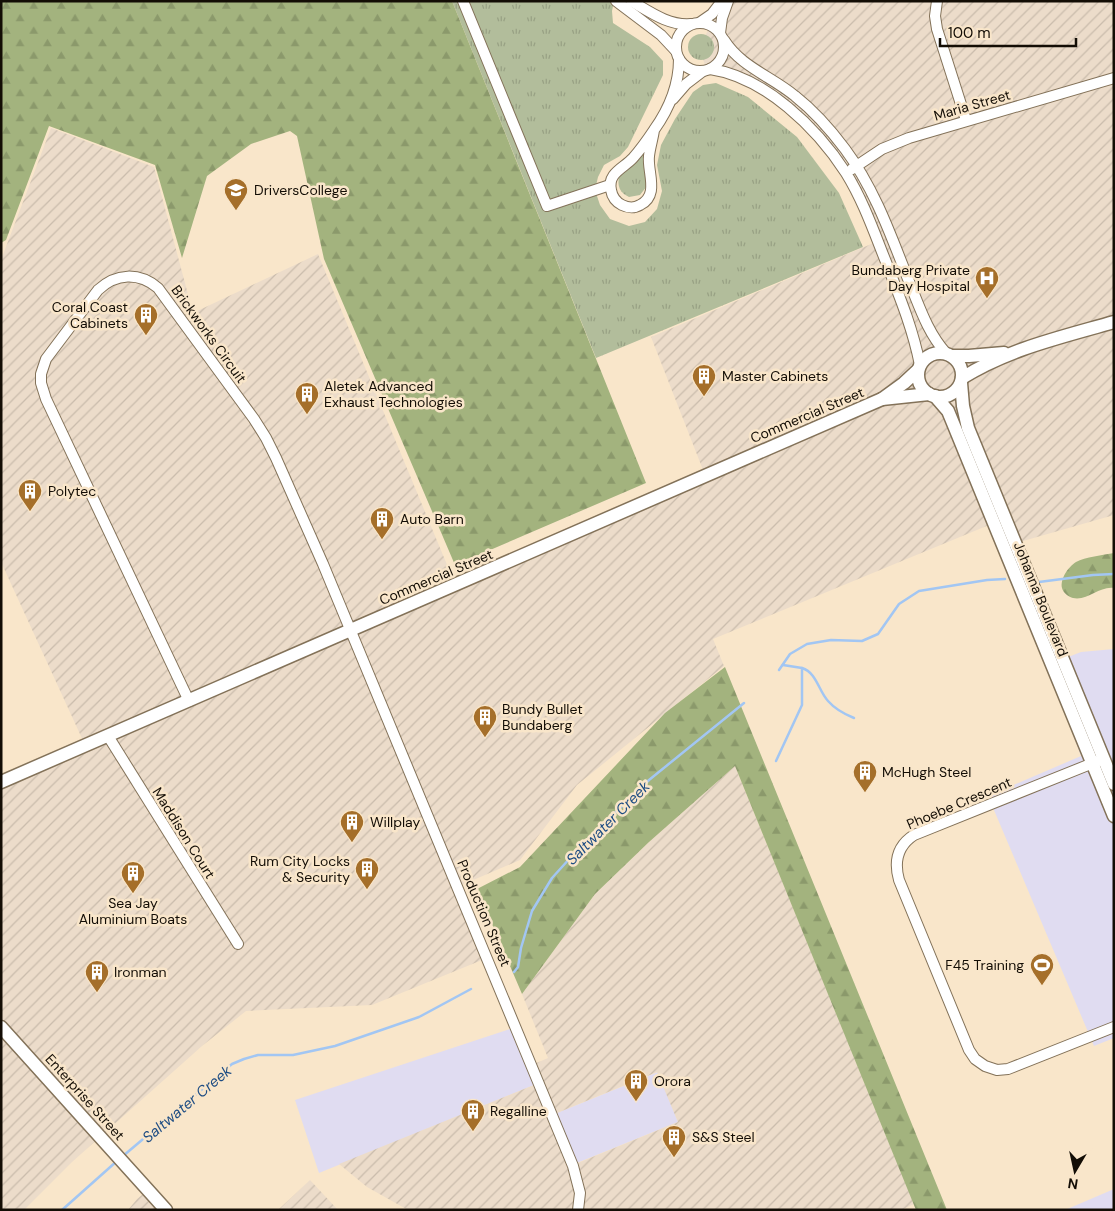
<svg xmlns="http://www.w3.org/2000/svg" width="1115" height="1211" viewBox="0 0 1115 1211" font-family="'DM Sans',sans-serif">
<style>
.commercial{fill:#e0dcf1}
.industrial{fill:url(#industrial-furrows);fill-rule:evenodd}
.grass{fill:url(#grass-tufts)}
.forest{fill:url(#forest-firs)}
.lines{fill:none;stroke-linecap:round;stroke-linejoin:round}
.stream{stroke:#a2c6f3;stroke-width:2.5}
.minor-casing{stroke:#837259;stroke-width:12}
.tertiary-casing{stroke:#837259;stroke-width:15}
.minor{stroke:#fff;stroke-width:10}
.tertiary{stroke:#fff;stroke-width:12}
.labels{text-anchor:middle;stroke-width:5;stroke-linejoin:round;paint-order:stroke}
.street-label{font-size:14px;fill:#130d05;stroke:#f9e6ca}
.poi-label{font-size:14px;fill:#130d05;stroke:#f9e6ca;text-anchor:start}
.water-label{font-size:15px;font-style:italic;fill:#1d4c83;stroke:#f9e6ca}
</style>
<defs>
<pattern id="industrial-furrows" width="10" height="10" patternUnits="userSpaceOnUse" patternTransform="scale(1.25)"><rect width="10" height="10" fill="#ecdcca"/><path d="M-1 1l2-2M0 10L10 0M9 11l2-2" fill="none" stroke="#cabcac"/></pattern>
<pattern id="grass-tufts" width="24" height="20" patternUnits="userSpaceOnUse" patternTransform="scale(1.25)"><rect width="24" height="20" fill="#b2bd9b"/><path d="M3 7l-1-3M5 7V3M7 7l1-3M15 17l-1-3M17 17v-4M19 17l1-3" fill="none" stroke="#98a184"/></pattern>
<pattern id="forest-firs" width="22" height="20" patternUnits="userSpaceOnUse" patternTransform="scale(1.25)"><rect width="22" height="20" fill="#a3b37e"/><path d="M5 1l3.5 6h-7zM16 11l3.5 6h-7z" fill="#8b996b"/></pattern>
</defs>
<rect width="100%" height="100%" fill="#f9e6ca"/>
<!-- commercial -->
<g class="commercial">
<path d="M1114,649V1038L1094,1046L988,796L1081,756L1048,665L1081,652Z"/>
<path d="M516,1027L539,1083L319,1173L295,1100Z"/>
<path d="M658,1072L678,1122L572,1165L552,1115Z"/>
<path d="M1114,1189V1210H1065Z"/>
</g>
<!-- industrial -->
<g class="industrial">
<path d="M724,1H1114V515L1016,543L1006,518L713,639L724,666L577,785L520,860L457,887L487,958L372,1005L246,1011L202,1046L72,1162L24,1210H1V781L85,745L1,562V260L51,128L154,167L193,313L318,254L455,584L705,475L651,337L876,242L855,193L810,129L748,82L707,71L699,47Z"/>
<path d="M735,766L914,1204L901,1210H408L367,1187L339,1164L539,1083L532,1065L548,1058L522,994L595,894L649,842ZM657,1072L678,1122L573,1165L552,1115Z"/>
<path d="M310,1180L338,1210H278Z"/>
<path d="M148,1190L167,1210H128L137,1199Z"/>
</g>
<!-- grass -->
<g class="grass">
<path d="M452,1H614L612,11L613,23L650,47L663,61V75L628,147L620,156L604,165L598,177L595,190L600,205L610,219L629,226L645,222L657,209L662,191L657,165L661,145L675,119L693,92L703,85L716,83L748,97L797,137L839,193L863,247L596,358Z"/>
<circle cx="701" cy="47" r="13"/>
<path d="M644,150H646L647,186L640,195L629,197C620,193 617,186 619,177Z"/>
</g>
<!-- forest -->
<g class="forest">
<path d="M1,1H452L646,483L455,565L324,259L297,136L290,131L251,144L207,176L182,258L155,165L49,126L6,240L1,243Z"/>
<path d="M1114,553V588C1099,586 1088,601 1073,598C1069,597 1063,593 1062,588C1060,579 1068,567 1076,562C1085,557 1103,555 1114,553Z"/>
<path d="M725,667L947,1210H916L735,766L649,842L595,894L522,994L477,889L520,867L665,713Z"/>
</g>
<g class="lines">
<!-- stream -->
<g class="stream">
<path d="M1039,582L1093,575L1114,574"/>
<path d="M802,668C817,673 818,690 828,701C835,709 844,714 854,718"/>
<path d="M779,670L790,654L807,644L831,640L862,641L878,634L899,604L919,591L987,580L1005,579"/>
<path d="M776,761L802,705V668L783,665"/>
<path d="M514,972L518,967L521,948L532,911L552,878L581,846L649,780L744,703"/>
<path d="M123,1156L232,1064L244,1059L258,1055H293L335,1046L419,1017L471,989"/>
<path d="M62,1210L117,1161"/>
</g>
<!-- minor casing -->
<g class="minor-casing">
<g id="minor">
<path d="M463,1L547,206L610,185"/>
<path d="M616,1L661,35L676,51"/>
<path d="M631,1C650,12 669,26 691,24"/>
<path d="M937,1L935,16L937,29L966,120"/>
<circle cx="700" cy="47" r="24"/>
<path d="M699,23L712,14L722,1"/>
<path d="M720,33L722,18L728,1"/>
<path d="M724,40C741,67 771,76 795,96C814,111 830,129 845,149C874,188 890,233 908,279C919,305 927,332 946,353"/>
<path d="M710,69C765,77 817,128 846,173C864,202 875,235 888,267C901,300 913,330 920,365"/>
<path d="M673,99L686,84L703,71"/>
<path d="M654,130C653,138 650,147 649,156C647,172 660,195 640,205C635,208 628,208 622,205C616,202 612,196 611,190C607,173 624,168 633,158C641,149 648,139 654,130C669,109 679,85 679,59"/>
<path d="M852,169L882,149L909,138L1114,78"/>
<path d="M189,701L46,399L41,383V374L46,359L98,290C116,273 139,272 158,288L254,419L266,438L276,458L323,564L573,1166L580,1193L578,1210"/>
<path d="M108,736L238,944"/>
<path d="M1098,761L914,835C897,846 894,862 899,880L969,1050L975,1059L985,1066L997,1070L1008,1069L1114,1027"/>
</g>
</g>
<!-- tertiary casing -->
<g class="tertiary-casing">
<g id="tertiary">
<circle cx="940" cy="375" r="22"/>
<path d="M952,356H969L1004,353"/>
<path d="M962,378C1008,349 1062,337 1114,322"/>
<path d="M961,383L963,406L968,428L1114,784"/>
<path d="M935,396L948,411L955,428L1114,816"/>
<path d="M882,399L929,394"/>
<path d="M1,782L882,399L904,383L918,370"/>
<path d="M1,1027L166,1210"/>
</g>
</g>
<!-- minor -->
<use href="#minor" class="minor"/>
<!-- tertiary -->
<use href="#tertiary" class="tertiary"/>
</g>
<!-- icons -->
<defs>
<g id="school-pin" transform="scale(1.25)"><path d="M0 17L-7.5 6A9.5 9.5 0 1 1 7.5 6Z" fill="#a56f2a" stroke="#f9e6ca"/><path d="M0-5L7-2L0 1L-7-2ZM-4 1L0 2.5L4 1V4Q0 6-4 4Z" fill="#fff"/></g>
<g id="hospital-pin" transform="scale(1.25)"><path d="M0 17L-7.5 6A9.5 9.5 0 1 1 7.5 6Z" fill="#a56f2a" stroke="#f9e6ca"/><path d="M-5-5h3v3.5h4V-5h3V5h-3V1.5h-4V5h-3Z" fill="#fff"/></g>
<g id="building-pin" transform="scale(1.25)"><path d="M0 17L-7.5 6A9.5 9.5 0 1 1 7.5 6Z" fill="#a56f2a" stroke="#f9e6ca"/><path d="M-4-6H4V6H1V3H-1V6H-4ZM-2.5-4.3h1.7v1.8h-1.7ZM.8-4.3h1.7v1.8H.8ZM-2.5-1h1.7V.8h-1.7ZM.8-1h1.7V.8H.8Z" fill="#fff"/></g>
<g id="stadium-pin" transform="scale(1.25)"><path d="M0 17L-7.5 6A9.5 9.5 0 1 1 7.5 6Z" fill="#a56f2a" stroke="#f9e6ca"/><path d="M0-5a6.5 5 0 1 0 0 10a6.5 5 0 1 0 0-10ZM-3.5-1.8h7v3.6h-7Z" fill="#fff"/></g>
</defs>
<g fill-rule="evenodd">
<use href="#school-pin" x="236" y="190"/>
<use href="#hospital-pin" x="987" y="278"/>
<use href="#building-pin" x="146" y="315"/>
<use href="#building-pin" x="704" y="376"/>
<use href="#building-pin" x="307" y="394"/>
<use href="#building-pin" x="30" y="491"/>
<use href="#building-pin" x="382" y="519"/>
<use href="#building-pin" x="485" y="717"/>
<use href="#building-pin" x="865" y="772"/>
<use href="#building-pin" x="352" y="822"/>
<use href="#building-pin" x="367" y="869"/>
<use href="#building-pin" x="133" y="873"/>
<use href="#stadium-pin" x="1042" y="965"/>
<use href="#building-pin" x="97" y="972"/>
<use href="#building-pin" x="636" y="1081"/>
<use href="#building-pin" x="473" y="1111"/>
<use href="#building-pin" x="674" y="1137"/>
</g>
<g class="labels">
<!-- street labels -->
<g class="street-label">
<text transform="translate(972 105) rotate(-16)" y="5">Maria Street</text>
<text transform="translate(209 334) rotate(54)" y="5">Brickworks Circuit</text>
<text transform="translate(807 415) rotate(-23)" y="5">Commercial Street</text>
<text transform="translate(436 577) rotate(-23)" y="5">Commercial Street</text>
<text transform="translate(1041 599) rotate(68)" y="5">Johanna Boulevard</text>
<text transform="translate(959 803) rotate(-23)" y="5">Phoebe Crescent</text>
<text transform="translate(184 833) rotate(58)" y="5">Maddison Court</text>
<text transform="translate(484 913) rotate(67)" y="5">Production Street</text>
<text transform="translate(85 1097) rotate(48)" y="5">Enterprise Street</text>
</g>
<!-- poi labels -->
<g class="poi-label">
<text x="254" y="195">DriversCollege</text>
<text x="970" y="275" text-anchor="end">Bundaberg Private<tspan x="970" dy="16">Day Hospital</tspan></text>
<text x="128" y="312" text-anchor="end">Coral Coast<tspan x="128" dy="16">Cabinets</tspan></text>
<text x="722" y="381">Master Cabinets</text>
<text x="324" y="391">Aletek Advanced<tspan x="324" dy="16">Exhaust Technologies</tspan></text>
<text x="48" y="496">Polytec</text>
<text x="400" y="524">Auto Barn</text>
<text x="502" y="714">Bundy Bullet<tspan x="502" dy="16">Bundaberg</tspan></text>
<text x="882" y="777">McHugh Steel</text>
<text x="370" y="827">Willplay</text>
<text x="350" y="866" text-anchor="end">Rum City Locks<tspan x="350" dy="16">&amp; Security</tspan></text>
<text x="133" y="908" text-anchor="middle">Sea Jay<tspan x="133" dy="16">Aluminium Boats</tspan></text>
<text x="1024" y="970" text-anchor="end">F45 Training</text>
<text x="114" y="977">Ironman</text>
<text x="654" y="1086">Orora</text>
<text x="490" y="1116">Regalline</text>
<text x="692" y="1142">S&amp;S Steel</text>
</g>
<!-- water labels -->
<g class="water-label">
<text transform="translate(608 823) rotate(-45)" y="5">Saltwater Creek</text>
<text transform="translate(187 1104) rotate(-40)" y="5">Saltwater Creek</text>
</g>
</g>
<!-- border -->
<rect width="1115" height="1211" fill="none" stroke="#130d05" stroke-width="5"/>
<!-- north arrow -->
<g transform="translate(1075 1171) rotate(189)" stroke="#f9e6ca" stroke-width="4" paint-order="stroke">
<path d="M0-4L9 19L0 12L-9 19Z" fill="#130d05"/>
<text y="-8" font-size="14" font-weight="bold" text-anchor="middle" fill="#130d05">N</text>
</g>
<!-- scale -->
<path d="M940 38v8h136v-8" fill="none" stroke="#130d05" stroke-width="2.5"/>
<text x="948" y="38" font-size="15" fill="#130d05" stroke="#f9e6ca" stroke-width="4" paint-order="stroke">100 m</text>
</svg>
